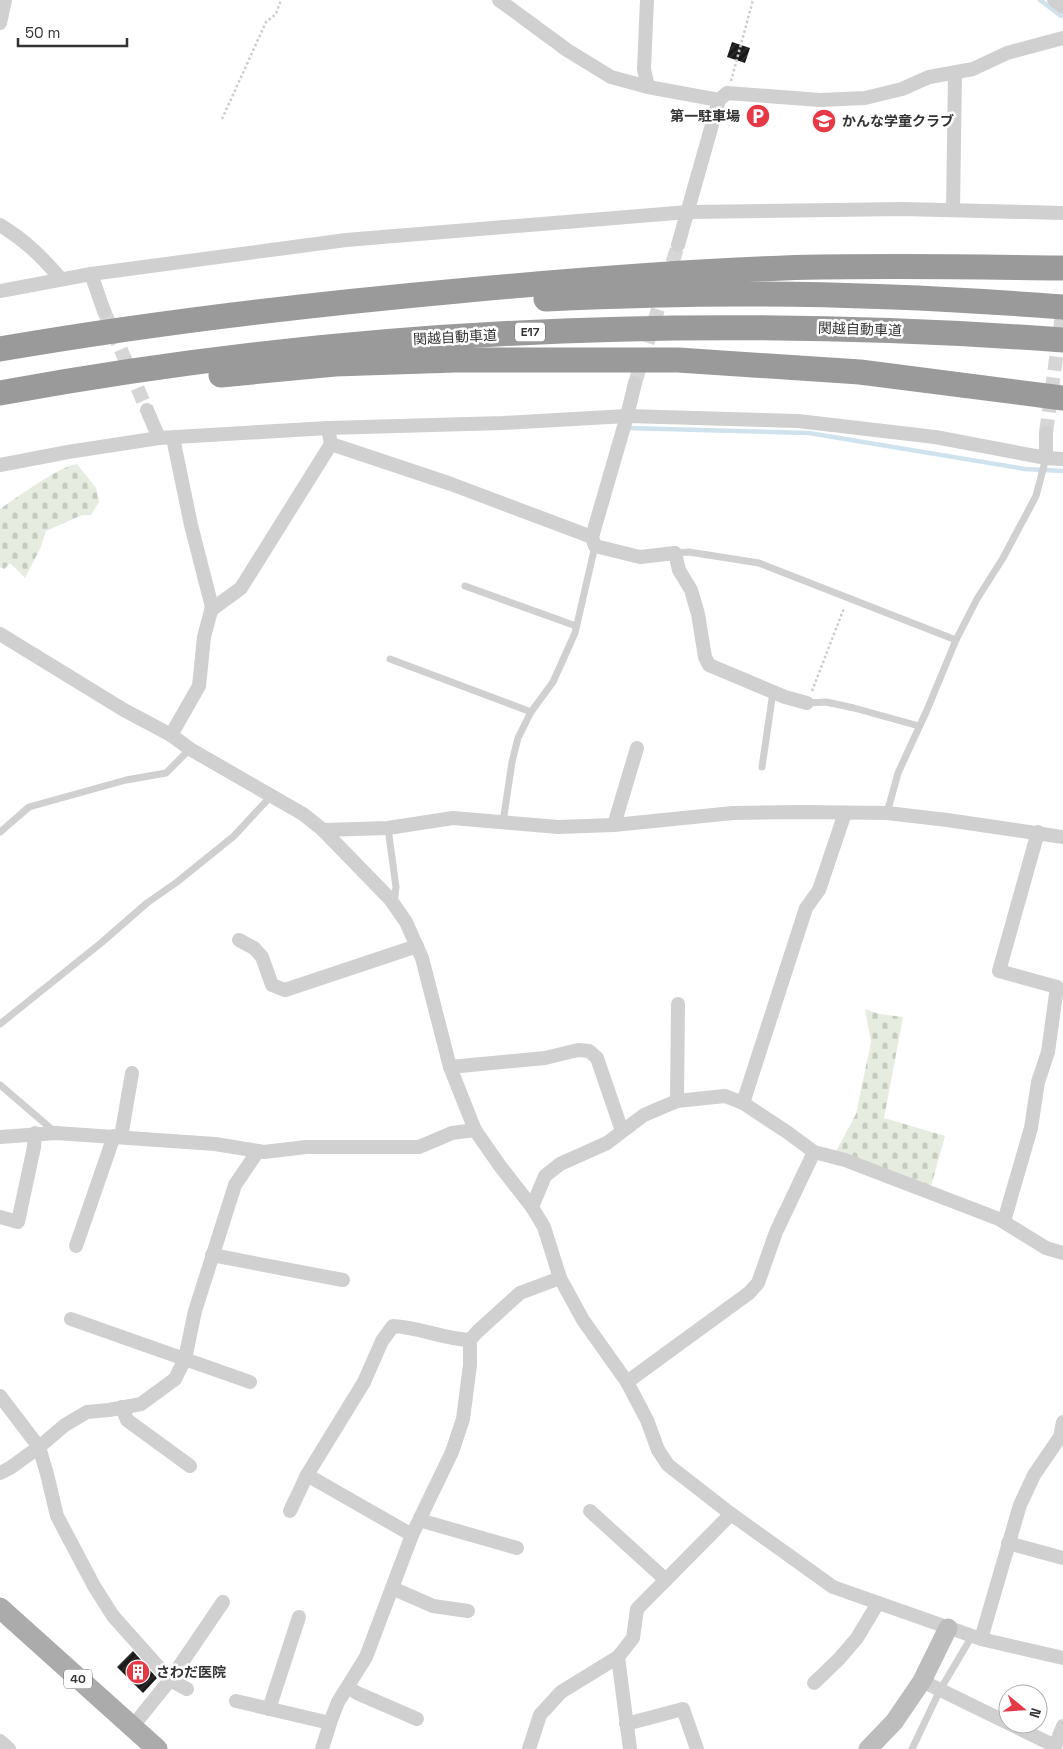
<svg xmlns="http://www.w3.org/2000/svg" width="1063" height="1749" viewBox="0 0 1063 1749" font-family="'Space Grotesk','Noto Sans JP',sans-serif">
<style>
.cemetery{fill:url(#cemetery-stones)}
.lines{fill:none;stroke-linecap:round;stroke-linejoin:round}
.stream{stroke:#cfe2ee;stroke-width:4.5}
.building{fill:url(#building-hatch)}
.street-tunnel{stroke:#d6d6d6;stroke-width:14;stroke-dasharray:14 7;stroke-linecap:butt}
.path{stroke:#cdcdcd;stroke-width:2.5;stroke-dasharray:2.5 2.5;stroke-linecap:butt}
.lane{stroke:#d0d0d0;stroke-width:7}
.street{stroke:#d0d0d0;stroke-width:14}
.secondary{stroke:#bdbdbd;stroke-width:19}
.primary{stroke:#ababab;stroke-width:21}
.highway{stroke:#9a9a9a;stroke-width:25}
.labels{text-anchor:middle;stroke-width:5;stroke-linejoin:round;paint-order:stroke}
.shield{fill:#fff;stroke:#707070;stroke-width:1}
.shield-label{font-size:12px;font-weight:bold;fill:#333}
.poi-label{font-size:14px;font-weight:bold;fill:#333;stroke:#fff;text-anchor:start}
.street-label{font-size:14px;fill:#333;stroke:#fff}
</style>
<defs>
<pattern id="cemetery-stones" width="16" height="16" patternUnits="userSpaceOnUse" patternTransform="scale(1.25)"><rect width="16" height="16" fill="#e6ecdf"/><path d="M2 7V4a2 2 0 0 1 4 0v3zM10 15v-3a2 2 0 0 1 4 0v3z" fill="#c6cbc0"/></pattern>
<pattern id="building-hatch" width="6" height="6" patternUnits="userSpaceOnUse" patternTransform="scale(1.25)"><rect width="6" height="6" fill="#1a1a1a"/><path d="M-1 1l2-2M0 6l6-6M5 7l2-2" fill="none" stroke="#333"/></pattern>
</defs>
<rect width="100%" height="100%" fill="#fff"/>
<!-- cemetery -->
<g class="cemetery">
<path d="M77,464L96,488L99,502L91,515H82L46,531L41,547L25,578L10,563L4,569L0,567V509C16,498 60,466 77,464Z"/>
<path d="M865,1009L879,1014L903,1017L884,1118L945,1136L930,1190L835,1153L856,1114L871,1042Z"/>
</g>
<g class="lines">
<!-- stream -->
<g class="stream">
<path d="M1040,0L1061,16"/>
<path d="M628,428L809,433L1025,469L1063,471"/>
</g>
</g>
<!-- building -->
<g class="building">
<path d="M732,42L750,48L745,63L727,57Z"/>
<path d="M133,1651L157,1678L143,1693L117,1667Z"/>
</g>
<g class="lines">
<!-- street-tunnel -->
<g class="street-tunnel">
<path d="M104,311L147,410"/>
<path d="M635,383L678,245"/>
<path d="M1046,433L1063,307"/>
</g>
<!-- path -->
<g class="path">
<path d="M731,81L753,0"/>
<path d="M222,119L266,22L276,14L281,0"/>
<path d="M812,691L844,608"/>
</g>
<!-- lane -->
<g class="lane">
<path d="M675,553L689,552L759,563L956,640"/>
<path d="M465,586L576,626"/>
<path d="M390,659L531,712"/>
<path d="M807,703L826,702L854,708L919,726"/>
<path d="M762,767L773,692"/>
<path d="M887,813L898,773L927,710L956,640L977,599L1003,558L1036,496L1046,458"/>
<path d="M503,822L512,762L518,738L531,712L553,682L575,633L595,546"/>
<path d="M388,828L396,887L394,904"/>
<path d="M0,832L29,807L126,780L166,773L190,749"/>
<path d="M0,1024L101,943L147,903L177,882L234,836L271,796"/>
<path d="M0,1085L55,1132"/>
<path d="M912,1749L940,1690L972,1636"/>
</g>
<!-- street -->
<g class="street">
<path d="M499,0L567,50L611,77L648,87L719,100L678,245"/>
<path d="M647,0L644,69L648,87"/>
<path d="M1054,0L1063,7"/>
<path d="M0,23L5,0"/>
<path d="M719,100L727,93L820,100L865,98L902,89L929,77L973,69L1007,53L1063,38"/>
<path d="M953,210L955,73"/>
<path d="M0,225C25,240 42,257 61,279"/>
<path d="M91,274L104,311"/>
<path d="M0,291L91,274L346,240L688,212L903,209L1063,213"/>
<path d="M635,383L627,416L592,537L595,546L640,557L675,553L679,570L691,590L698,614L705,657L709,665L785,697L807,703"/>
<path d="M147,410L159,438"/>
<path d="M328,428L331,444L451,484L592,537"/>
<path d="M1046,433V458"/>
<path d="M0,465L68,452L159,438L328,428L503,423L627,416L798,421L935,437L1046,458L1063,459"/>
<path d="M211,610L241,588L331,444"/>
<path d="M0,634L124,710L171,735L190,749L303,814L323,830L390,899L406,922L422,958L450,1067L475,1130L500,1166L532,1207L544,1227L560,1278L583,1320L627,1382L647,1420L658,1450L668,1465L731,1514L833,1587L981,1639L1063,1658"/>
<path d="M171,735L199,686L204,637L212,607L191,525L173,438"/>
<path d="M614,825L637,748"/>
<path d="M323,830L388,828L453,818L558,827L614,825L733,813L801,812L887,813L947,820L1063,837"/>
<path d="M239,940L254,948L262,957L272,985L285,990L417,946"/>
<path d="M450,1067L545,1058L578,1050L589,1051L597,1058L622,1131"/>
<path d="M677,1101L678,1004"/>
<path d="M743,1103L806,908L819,890L845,813"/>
<path d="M0,1137L56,1133L215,1144L264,1152L306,1147H419L452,1133L475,1130"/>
<path d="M121,1137L132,1073"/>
<path d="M532,1207L545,1176L560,1164L607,1143L644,1115L677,1101L725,1096L743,1103L787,1132L814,1152L845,1160L999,1219L1046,1248L1063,1253"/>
<path d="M0,1217L18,1222L34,1147L35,1133"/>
<path d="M1004,1221L1031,1128L1038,1082L1048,1052L1057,987L999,971L1038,832"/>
<path d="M76,1246L114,1136"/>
<path d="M212,1255L343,1280"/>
<path d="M71,1319L250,1382"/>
<path d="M627,1382L749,1293L758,1283L776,1232L814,1152"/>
<path d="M0,1396L39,1447L47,1474L57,1516L94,1586L113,1616L170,1680L187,1689"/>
<path d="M122,1407L127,1420L190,1466"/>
<path d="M0,1473L10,1468L39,1447L65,1425L87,1412L109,1410L141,1404L175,1379L185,1359L195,1311L235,1185L258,1151"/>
<path d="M307,1475L412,1535"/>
<path d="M290,1511L307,1475L364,1382L382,1341L393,1326C419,1327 443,1339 470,1340"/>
<path d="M590,1511L666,1580"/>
<path d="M420,1518L426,1522L517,1548"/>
<path d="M1008,1543L1063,1558"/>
<path d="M392,1588L433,1606L468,1611"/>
<path d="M981,1639L1020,1505L1034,1475L1060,1437L1063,1422"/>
<path d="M618,1657L630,1749"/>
<path d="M922,1681L1008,1723"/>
<path d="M814,1683L839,1659L857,1638L878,1603"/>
<path d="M348,1687L357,1693L417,1719"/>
<path d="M236,1701L330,1723"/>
<path d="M269,1709L299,1617"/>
<path d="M626,1724L683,1709L697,1749"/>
<path d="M1010,1724L1055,1746"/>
<path d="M132,1727L170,1680L223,1602"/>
<path d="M0,1741L9,1749"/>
<path d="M322,1749L331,1720L338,1702L366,1657L412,1535L452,1452L463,1419L470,1365V1340L477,1332L520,1293L560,1278"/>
<path d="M529,1749L540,1715L561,1692L618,1657L633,1638L637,1609L731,1514"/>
<path d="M1054,1749L1063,1726"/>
</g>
<!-- secondary -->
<path class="secondary" d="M868,1749L894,1722L922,1681L948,1628"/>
<!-- primary -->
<path class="primary" d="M0,1608L157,1749"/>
<!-- highway -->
<g class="highway">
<path d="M546,299C612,296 678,294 744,294C850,294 957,299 1063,307"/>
<path d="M0,349C152,323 304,305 458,291C566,281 675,272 784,268C877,265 970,267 1063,268"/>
<path d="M221,375L335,364L455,360H678L860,372L1063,398"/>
<path d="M0,393C351,328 708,314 1063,340"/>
</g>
</g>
<!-- icons -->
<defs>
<g id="parking-disc" transform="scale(1.25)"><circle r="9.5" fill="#e63946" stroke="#fff"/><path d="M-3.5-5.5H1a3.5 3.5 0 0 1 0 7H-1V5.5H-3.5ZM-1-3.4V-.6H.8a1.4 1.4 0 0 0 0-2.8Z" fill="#fff"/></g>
<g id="school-disc" transform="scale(1.25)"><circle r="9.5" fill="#e63946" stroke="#fff"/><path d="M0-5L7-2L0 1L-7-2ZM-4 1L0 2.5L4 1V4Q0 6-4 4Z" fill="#fff"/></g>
<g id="building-disc" transform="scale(1.25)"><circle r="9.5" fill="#e63946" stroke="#fff"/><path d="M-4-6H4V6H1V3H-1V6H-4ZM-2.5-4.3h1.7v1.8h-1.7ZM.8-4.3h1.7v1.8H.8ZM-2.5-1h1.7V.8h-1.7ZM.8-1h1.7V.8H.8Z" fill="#fff"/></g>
</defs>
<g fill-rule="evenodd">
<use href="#parking-disc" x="758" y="116"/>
<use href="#school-disc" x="824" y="121"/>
<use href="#building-disc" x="138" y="1672"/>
</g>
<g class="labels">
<!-- shield labels -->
<g class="shield">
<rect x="515" y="322.5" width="30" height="19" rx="4"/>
<rect x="64" y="1669.5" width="28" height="19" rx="4"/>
</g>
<g class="shield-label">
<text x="530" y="336">E17</text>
<text x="78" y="1683">40</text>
</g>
<!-- poi labels -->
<g class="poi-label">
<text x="740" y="121" text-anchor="end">第一駐車場</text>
<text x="842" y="126">かんな学童クラブ</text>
<text x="156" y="1677">さわだ医院</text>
</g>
<!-- street labels -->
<g class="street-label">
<text transform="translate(860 329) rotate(2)" y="5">関越自動車道</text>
<text transform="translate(455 337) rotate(-3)" y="5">関越自動車道</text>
</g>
</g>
<!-- north arrow -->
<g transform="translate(1023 1709) rotate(108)"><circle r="24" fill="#ffffff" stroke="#adadad"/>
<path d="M0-4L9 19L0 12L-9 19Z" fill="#e63946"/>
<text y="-8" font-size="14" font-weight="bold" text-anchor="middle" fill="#333333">N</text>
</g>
<!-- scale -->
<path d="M18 38v8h109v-8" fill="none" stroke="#333333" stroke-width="2.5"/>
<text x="25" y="38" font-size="15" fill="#333333" stroke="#ffffff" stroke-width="4" paint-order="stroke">50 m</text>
</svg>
